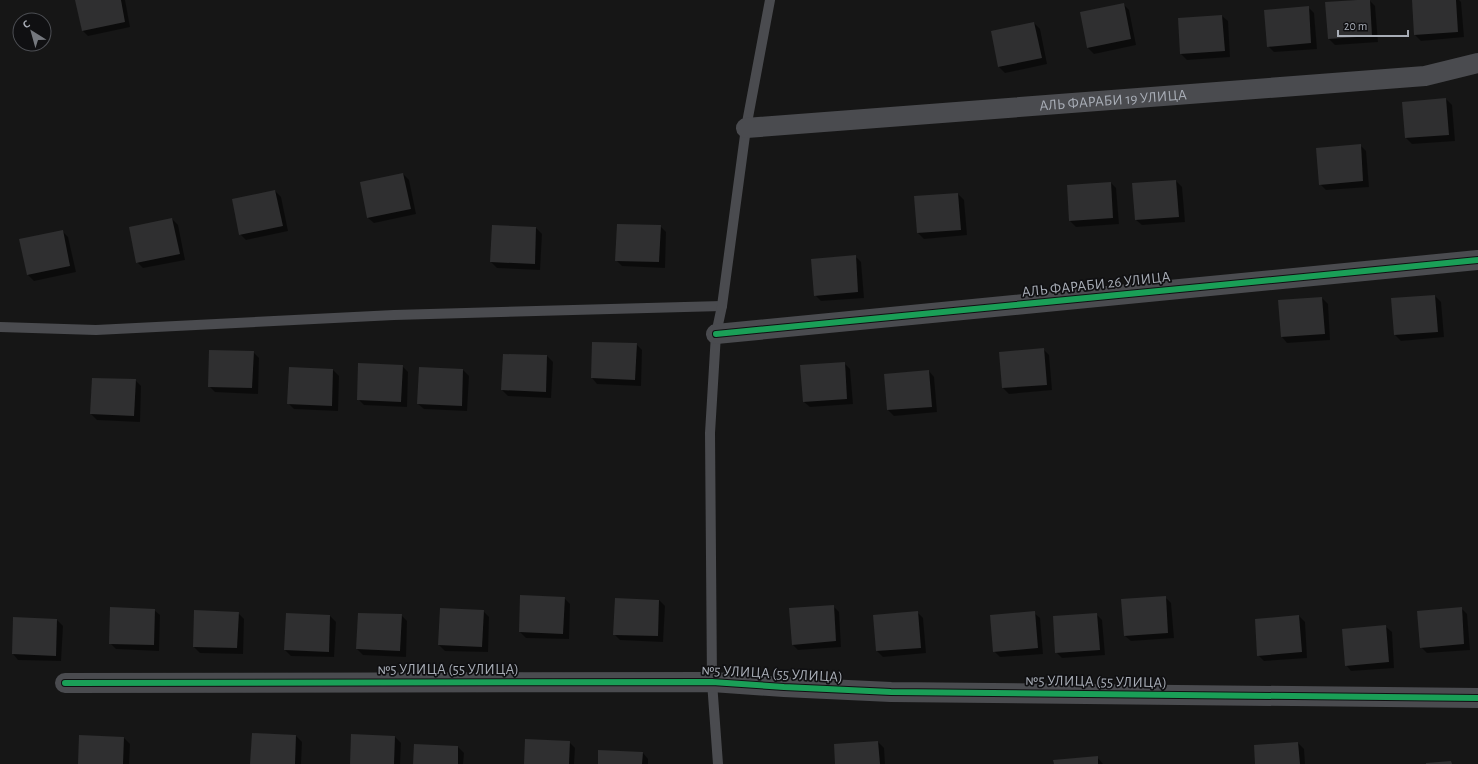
<svg xmlns="http://www.w3.org/2000/svg" width="1478" height="764" viewBox="0 0 1478 764" font-family="'Alegreya Sans',sans-serif">
<style>
.shadow{fill:#0007}
.building{fill:#2f2f30}
.lines{fill:none;stroke-linecap:round;stroke-linejoin:round}
.service{stroke:#4a4b4f;stroke-width:10}
.minor{stroke:#4a4b4f;stroke-width:20}
.cycleway-casing{stroke:#101012;stroke-width:8}
.cycleway{stroke:#1a9f57;stroke-width:6}
.labels{text-anchor:middle;stroke-width:3.5;stroke-linejoin:round;paint-order:stroke}
.street-label{font-size:15px;fill:#a8adb6;stroke:#101012}
</style>
<rect width="100%" height="100%" fill="#161616"/>
<!-- shadow -->
<g class="shadow">
<path d="M76,0H125L130,27L88,36L82,30Z"/>
<path d="M1369,0L1375,6L1378,42L1335,45L1329,39Z"/>
<path d="M1413,0H1459L1461,2L1464,37L1421,41L1415,35Z"/>
<path d="M1123,4L1129,10L1136,45L1094,54L1088,48Z"/>
<path d="M1308,7L1314,13L1317,49L1274,52L1268,46Z"/>
<path d="M1222,16L1228,21L1230,57L1187,60L1181,54L1179,19Z"/>
<path d="M1034,23L1040,29L1047,64L1005,73L999,67L992,32Z"/>
<path d="M1446,99L1452,105L1455,141L1412,144L1406,138Z"/>
<path d="M1360,145L1366,151L1369,187L1326,190L1320,184Z"/>
<path d="M403,174L409,180L416,214L374,223L368,218Z"/>
<path d="M1176,181L1182,187L1185,222L1142,225L1136,220Z"/>
<path d="M1111,183L1116,188L1119,224L1076,227L1070,221Z"/>
<path d="M275,191L281,197L288,231L246,240L240,234Z"/>
<path d="M958,194L964,200L967,235L924,239L918,233Z"/>
<path d="M172,219L178,225L185,260L143,268L137,262Z"/>
<path d="M660,226L666,232L665,268L622,266L616,260Z"/>
<path d="M536,228L542,234L540,270L497,268L491,262Z"/>
<path d="M62,231L68,237L76,272L34,281L28,275Z"/>
<path d="M855,256L861,262L864,298L821,301L815,295Z"/>
<path d="M1435,296L1441,302L1444,337L1401,341L1395,335Z"/>
<path d="M1322,298L1328,304L1330,340L1287,343L1282,337Z"/>
<path d="M593,343L636,344L642,350L641,386L597,384L592,378Z"/>
<path d="M1043,349L1049,355L1052,390L1009,394L1003,388Z"/>
<path d="M253,352L259,358L258,394L215,392L209,386Z"/>
<path d="M547,356L553,362L551,398L508,396L502,390Z"/>
<path d="M844,363L850,369L853,404L810,407L804,402Z"/>
<path d="M402,366L408,372L407,407L364,405L358,399Z"/>
<path d="M290,368L333,370L339,376L338,411L294,409L288,403Z"/>
<path d="M463,370L469,376L467,411L424,409L418,404Z"/>
<path d="M929,371L934,377L937,412L894,416L888,410Z"/>
<path d="M135,380L141,386L140,422L97,420L91,414Z"/>
<path d="M1165,597L1171,603L1174,638L1131,641L1125,636Z"/>
<path d="M564,598L570,604L569,639L526,638L520,632Z"/>
<path d="M659,600L665,606L663,642L620,640L614,634Z"/>
<path d="M833,606L839,612L841,647L798,650L792,644Z"/>
<path d="M1461,608L1467,614L1470,650L1427,653L1421,647Z"/>
<path d="M154,610L160,615L159,651L116,649L110,643Z"/>
<path d="M483,611L489,617L488,652L445,651L439,645Z"/>
<path d="M917,612L923,618L926,653L883,657L877,651Z"/>
<path d="M238,613L244,619L243,654L200,653L194,647Z"/>
<path d="M1034,613L1040,618L1043,654L1000,657L994,651Z"/>
<path d="M359,614L401,615L407,621L406,657L363,655L357,649Z"/>
<path d="M1096,614L1102,620L1105,655L1062,658L1056,652Z"/>
<path d="M330,616L336,622L334,657L291,656L285,650Z"/>
<path d="M1299,616L1305,622L1307,658L1264,661L1258,655Z"/>
<path d="M57,620L63,626L61,661L18,660L13,654Z"/>
<path d="M1386,627L1392,632L1394,668L1351,671L1346,665Z"/>
<path d="M296,736L302,742L301,764H251Z"/>
<path d="M395,737L401,743L400,764H351Z"/>
<path d="M124,738L130,744L129,764H79Z"/>
<path d="M569,742L575,748L574,764H525Z"/>
<path d="M878,742L884,748L885,764H836Z"/>
<path d="M1298,743L1304,749L1305,764H1256Z"/>
<path d="M458,747L464,753L463,764H414Z"/>
<path d="M643,753L648,759V764H599Z"/>
<path d="M1097,757L1103,764H1055Z"/>
</g>
<!-- building -->
<g class="building">
<path d="M75,0H121L125,22L82,31Z"/>
<path d="M1357,0H1370L1372,36L1328,39L1325,2Z"/>
<path d="M1412,0H1456L1458,32L1414,35Z"/>
<path d="M1124,3L1131,39L1087,48L1080,12Z"/>
<path d="M1309,6L1311,43L1267,47L1264,10Z"/>
<path d="M1222,15L1225,51L1180,54L1178,18Z"/>
<path d="M1034,22L1042,58L998,67L991,31Z"/>
<path d="M1446,98L1449,135L1405,138L1402,102Z"/>
<path d="M1361,144L1363,181L1319,185L1316,148Z"/>
<path d="M403,173L411,209L367,218L360,182Z"/>
<path d="M1176,180L1179,217L1135,220L1132,183Z"/>
<path d="M1111,182L1113,218L1069,221L1067,185Z"/>
<path d="M275,190L283,226L239,235L232,199Z"/>
<path d="M958,193L961,230L917,233L914,196Z"/>
<path d="M172,218L180,254L136,263L129,227Z"/>
<path d="M617,224L661,225L659,262L615,261Z"/>
<path d="M492,225L536,227L535,264L490,262Z"/>
<path d="M63,230L70,266L27,275L19,239Z"/>
<path d="M856,255L858,292L814,296L811,259Z"/>
<path d="M1435,295L1438,332L1394,335L1391,298Z"/>
<path d="M1322,297L1325,334L1281,337L1278,300Z"/>
<path d="M592,342L637,343L635,380L591,378Z"/>
<path d="M1044,348L1047,385L1002,388L999,352Z"/>
<path d="M209,350L254,351L252,388L208,387Z"/>
<path d="M503,354L547,355L546,392L501,390Z"/>
<path d="M845,362L847,399L803,402L800,365Z"/>
<path d="M358,363L403,365L401,402L357,400Z"/>
<path d="M289,367L333,369L332,406L287,404Z"/>
<path d="M419,367L463,369L462,406L417,404Z"/>
<path d="M929,370L932,407L887,410L884,374Z"/>
<path d="M92,378L136,379L134,416L90,414Z"/>
<path d="M520,595L565,597L563,634L519,632Z"/>
<path d="M1166,596L1168,633L1124,636L1121,599Z"/>
<path d="M615,598L659,600L658,636L613,635Z"/>
<path d="M834,605L836,641L792,645L789,608Z"/>
<path d="M110,607L155,609L154,645L109,644Z"/>
<path d="M1462,607L1464,644L1420,648L1417,611Z"/>
<path d="M440,608L484,610L482,647L438,645Z"/>
<path d="M194,610L239,612L237,648L193,647Z"/>
<path d="M918,611L921,648L876,651L873,615Z"/>
<path d="M1035,611L1038,648L993,652L990,615Z"/>
<path d="M286,613L330,615L329,652L284,650Z"/>
<path d="M358,613L402,614L400,651L356,649Z"/>
<path d="M1097,613L1100,650L1055,653L1053,616Z"/>
<path d="M1299,615L1302,652L1257,656L1255,619Z"/>
<path d="M13,617L57,619L56,656L12,654Z"/>
<path d="M1386,625L1389,662L1345,666L1342,629Z"/>
<path d="M252,733L296,735L295,764H250Z"/>
<path d="M351,734L395,736L394,764H350Z"/>
<path d="M79,735L124,737L123,764H78Z"/>
<path d="M525,739L570,741L569,764H524Z"/>
<path d="M878,741L880,764H835L834,744Z"/>
<path d="M1298,742L1300,764H1255L1254,745Z"/>
<path d="M414,744L458,746V764H413Z"/>
<path d="M598,750L643,752L642,764H598Z"/>
<path d="M1098,756V764H1054L1053,760Z"/>
<path d="M1451,761L1452,764H1426V763Z"/>
</g>
<g class="lines">
<!-- service -->
<g class="service">
<path d="M0,327L96,330L394,315L722,306"/>
<path d="M718,764L712,682L710,433L716,334L722,306L746,128L770,0"/>
</g>
<!-- minor -->
<g class="minor">
<path id="s1" d="M746,128L1425,76L1478,63"/>
<path d="M716,334L1478,260"/>
<path d="M65,683L712,682L784,687L891,692L1478,698"/>
</g>
<!-- cycleway casing -->
<g class="cycleway-casing">
<g id="cycleway">
<path d="M716,334L1478,260"/>
<path d="M65,683L712,682L784,687L891,692L1478,698"/>
</g>
</g>
<!-- cycleway -->
<use href="#cycleway" class="cycleway"/>
</g>
<g class="labels">
<!-- street labels -->
<g class="street-label">
<text dy="5" stroke="none"><textPath href="#s1" startOffset="368">АЛЬ ФАРАБИ 19 УЛИЦА</textPath></text>
<text transform="translate(1096 284) rotate(-6)" y="5">АЛЬ ФАРАБИ 26 УЛИЦА</text>
<text x="448" y="674">№5 УЛИЦА (55 УЛИЦА)</text>
<text transform="translate(772 673) rotate(3)" y="5">№5 УЛИЦА (55 УЛИЦА)</text>
<text transform="translate(1096 681) rotate(1)" y="5">№5 УЛИЦА (55 УЛИЦА)</text>
</g>
</g>
<!-- north arrow -->
<g transform="translate(32 32) rotate(323)"><circle r="19" fill="#101012" stroke="#4d4f54"/>
<path d="M0-3L7 15L0 10L-7 15Z" fill="#75787e"/>
<text y="-6" font-size="11" font-weight="bold" text-anchor="middle" fill="#a8adb6">С</text>
</g>
<!-- scale -->
<path d="M1338 30v6h70v-6" fill="none" stroke="#a8adb6" stroke-width="2"/>
<text x="1344" y="30" font-size="12" fill="#a8adb6" stroke="#101012" stroke-width="3" paint-order="stroke">20 m</text>
</svg>
